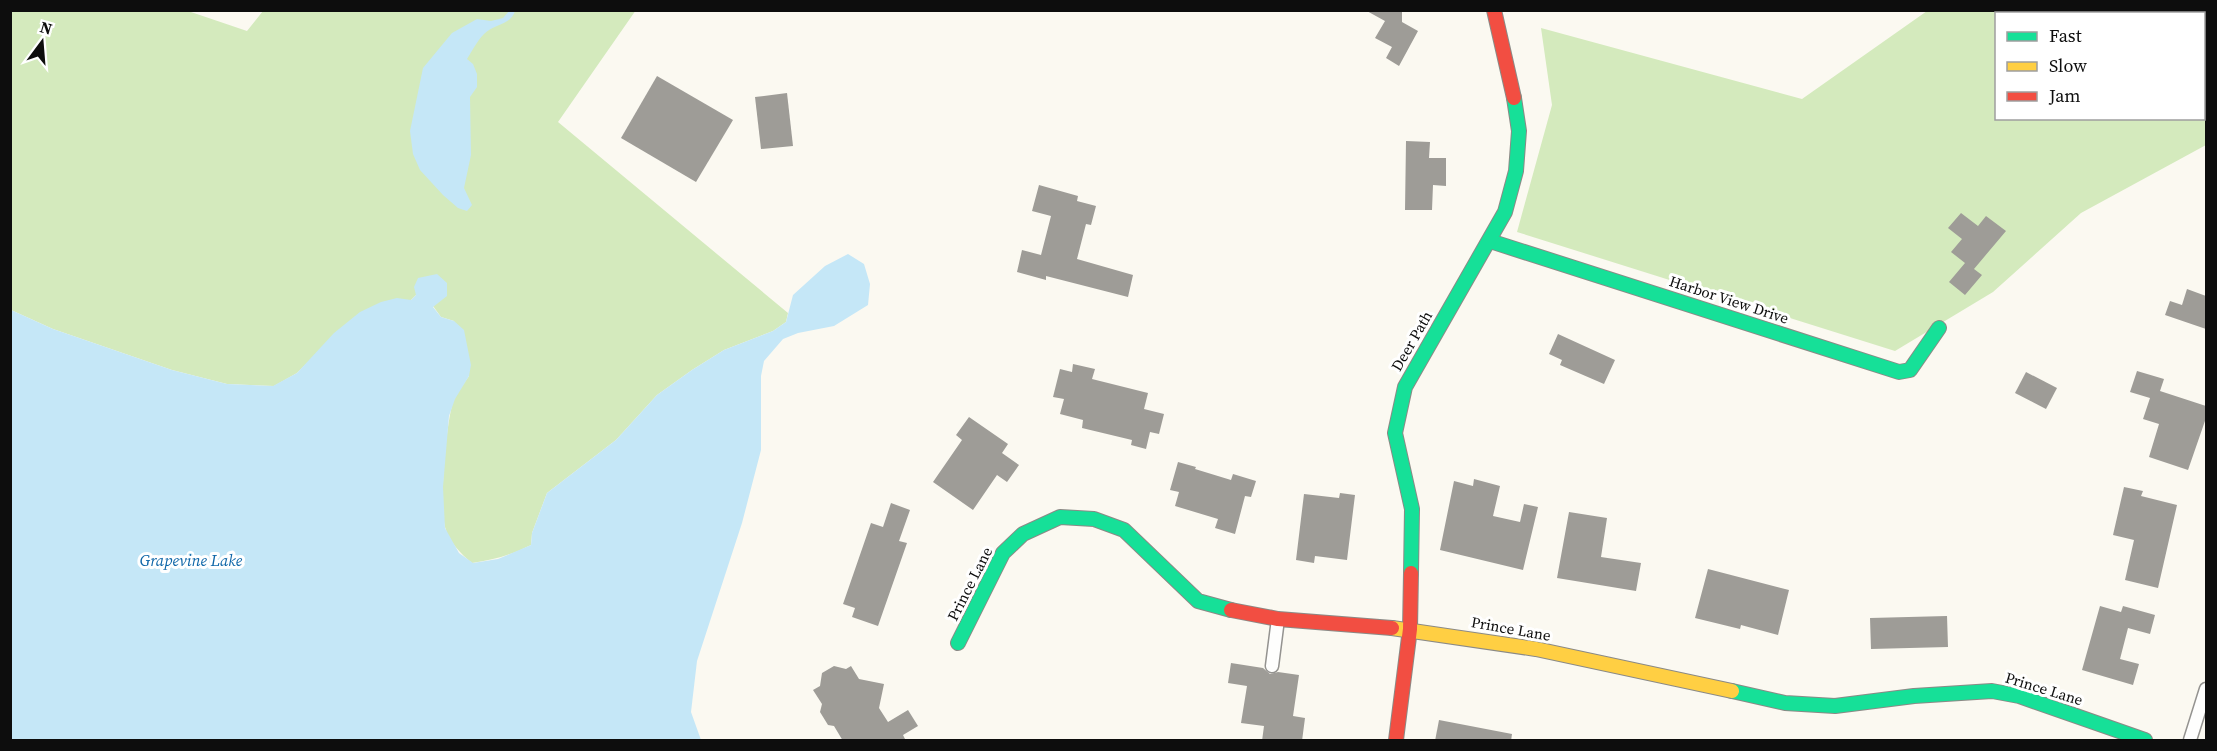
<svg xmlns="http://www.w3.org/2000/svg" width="2217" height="751" viewBox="0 0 2217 751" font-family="'Source Serif 4',serif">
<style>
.forest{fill:#d4eabd;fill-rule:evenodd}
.water{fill:#c5e7f7}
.building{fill:#9e9c97}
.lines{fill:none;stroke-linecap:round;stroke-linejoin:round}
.street-casing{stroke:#949390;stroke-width:15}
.fast-casing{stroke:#8b8a86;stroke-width:16}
.slow-casing{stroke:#8b8a86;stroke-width:16}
.jam-casing{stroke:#8b8a86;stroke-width:16}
.street{stroke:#fefefd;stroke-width:12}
.fast{stroke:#16e098;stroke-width:14}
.slow{stroke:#ffcf43;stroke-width:14}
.jam{stroke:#f24e42;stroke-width:14}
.labels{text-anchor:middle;stroke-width:6;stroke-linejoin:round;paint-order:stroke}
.street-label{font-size:15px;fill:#0d0d0d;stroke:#fff}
.water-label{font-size:16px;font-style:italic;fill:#0e66a8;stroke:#fff}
</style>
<rect width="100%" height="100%" fill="#fbf9f1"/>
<!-- forest -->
<g class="forest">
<path d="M636,10L558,122L788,313L786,322L773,331L724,350L692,370L657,395L616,440L547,493L532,533L531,545C511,555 494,560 472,563C461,554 449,542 445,527C439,505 446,420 454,399C458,391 464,383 469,376L454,321L441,317L433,306L416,295L411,300L314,356L297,373L274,386L227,384L172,370L53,329L11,310V11H188L247,31L263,11Z"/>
<path d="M1927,11H2206V145L2081,213L1993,292L1895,351L1517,232L1552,105L1541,28L1802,99ZM1996,14H2204V118H1996Z"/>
</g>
<!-- water -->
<g class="water">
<path d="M510,10L515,11C510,26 495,23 484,34C477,41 472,51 467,59L473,64L477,74V87L470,97L471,155L464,188L472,205L467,211L458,208L443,195L420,170L413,154L410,131L423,68L452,33L477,19L491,21L503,18Z"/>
<path d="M848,254L864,264L870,284L868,305L834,326L798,333L783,339L764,361L761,376V450L742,523L697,661L691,712L701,740H11V310L53,329L172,370L227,384L273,386L297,373L334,333L360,312L381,302L397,298L411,300L416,295L414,287L418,278L437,274L447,283V296L433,307L441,317L454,321L464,330L471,365L469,376L455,399L449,416L443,487L445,528L459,553L473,563L498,559L531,545L532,533L547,493L616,440L657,395L692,370L724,350L773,331L786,322L793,295L825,266Z"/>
</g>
<!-- building -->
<g class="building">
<path d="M1365,10H1402V22L1418,31L1399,66L1386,58L1392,47L1375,38L1385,21Z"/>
<path d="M657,76L733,120L696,182L621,138Z"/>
<path d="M787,93L793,146L761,149L755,97Z"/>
<path d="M1406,141L1430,142L1429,158H1446V186L1433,185L1432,210H1405Z"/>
<path d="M1039,185L1078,196L1077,201L1096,206L1091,225L1086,224L1077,259L1133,275L1128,297L1046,276V280L1017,272L1022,250L1041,255L1051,216L1032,211Z"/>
<path d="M1961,213L1978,226L1986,216L2006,231L1974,269L1982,275L1965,295L1949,282L1965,263L1951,252L1962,239L1948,228Z"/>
<path d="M2187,289L2206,296V329L2165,315L2170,301L2182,305Z"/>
<path d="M1558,334L1615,360L1604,384L1560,365L1562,360L1549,354Z"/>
<path d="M1073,364L1095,369L1092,379L1148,393L1144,409L1164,414L1159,434L1150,432L1146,449L1131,445L1132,440L1082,428L1083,420L1060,414L1064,399L1053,397L1060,369L1072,372Z"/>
<path d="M2137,371L2164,379L2160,391L2206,406V418L2188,470L2149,457L2159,424L2143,419L2150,398L2130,392Z"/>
<path d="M2026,372L2057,388L2046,409L2015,393Z"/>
<path d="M969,417L1008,444L1002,453L1019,465L1007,482L997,475L973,510L933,482L962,440L956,435Z"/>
<path d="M1178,462L1196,467L1195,469L1231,480L1233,474L1256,481L1251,497L1245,496L1235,534L1215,528L1218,519L1175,506L1179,492L1170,490Z"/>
<path d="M1474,479L1500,486L1493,516L1520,522L1524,504L1538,507L1523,570L1440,550L1454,481L1473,486Z"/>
<path d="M2124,487L2143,491L2141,496L2177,505L2158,588L2125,580L2134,540L2113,535Z"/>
<path d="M1340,493L1355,495L1347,560L1315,556L1314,563L1296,560L1304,494L1339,498Z"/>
<path d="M891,503L910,510L899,541L907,543L878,626L852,617L855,608L843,604L871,523L883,527Z"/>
<path d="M1569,512L1607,518L1601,557L1641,563L1636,591L1557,578Z"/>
<path d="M1708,569L1789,590L1778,635L1741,625L1740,629L1695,618Z"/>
<path d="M2100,606L2121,612L2123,606L2155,615L2150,634L2128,628L2120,659L2139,664L2133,685L2082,670Z"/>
<path d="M1947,616L1948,647L1871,649L1870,618Z"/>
<path d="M1231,663L1263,668L1270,674L1278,672L1299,675L1293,716L1305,718L1302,741H1262L1264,726L1241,723L1247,686L1228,683Z"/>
<path d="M834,666L846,669L851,666L859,679L884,684L879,708L888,722L908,710L918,726L903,735L906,741H843L834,726L828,725L820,712L822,704L813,690L820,686L822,673Z"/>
<path d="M1439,720L1512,734L1511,741H1435Z"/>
</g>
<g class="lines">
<!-- street casing -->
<g class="street-casing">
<g id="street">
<path d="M1272,666L1278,619"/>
<path d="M2190,740L2206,689"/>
</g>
</g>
<!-- fast casing -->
<g class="fast-casing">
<g id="fast">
<path d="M1490,241L1899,372L1910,370L1939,328"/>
<path d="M1411,573L1412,509L1395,433L1405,387L1505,212L1516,171L1519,131L1514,98"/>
<path d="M958,643L1003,553L1023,534L1060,517L1094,519L1124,530L1198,601L1231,610"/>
<path d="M1732,691L1785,703L1835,706L1914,696L1992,691L2019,696L2145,740"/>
</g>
</g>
<!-- slow casing -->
<g class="slow-casing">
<path id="slow" d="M1392,628L1536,649L1732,691"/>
</g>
<!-- jam casing -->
<g class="jam-casing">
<g id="jam">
<path d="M1494,10L1514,98"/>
<path d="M1231,610L1278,619L1392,628"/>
<path d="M1396,740L1410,629L1411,573"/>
</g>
</g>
<!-- street -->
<use href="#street" class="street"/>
<!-- fast -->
<use href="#fast" class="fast"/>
<!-- slow -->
<use href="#slow" class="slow"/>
<!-- jam -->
<use href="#jam" class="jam"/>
</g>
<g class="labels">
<!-- street labels -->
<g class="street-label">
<text transform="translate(1729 300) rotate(18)" y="5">Harbor View Drive</text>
<text transform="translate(1412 341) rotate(-60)" y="5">Deer Path</text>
<text transform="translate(970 584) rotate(-63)" y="5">Prince Lane</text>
<text transform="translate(1511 629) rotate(10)" y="5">Prince Lane</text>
<text transform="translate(2044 689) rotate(17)" y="5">Prince Lane</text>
</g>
<!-- water labels -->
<g class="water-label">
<text x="191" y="566">Grapevine Lake</text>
</g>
</g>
<!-- border -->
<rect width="2217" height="751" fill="none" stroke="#0d0d0d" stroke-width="24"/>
<!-- legend -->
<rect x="1995" y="12" width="210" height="108" fill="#ffffff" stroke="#9e9e9e" stroke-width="1.5"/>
<rect x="2007" y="32" width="30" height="9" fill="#16e098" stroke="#9e9e9e" stroke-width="1.5"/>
<text x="2049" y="42" font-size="18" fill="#0d0d0d">Fast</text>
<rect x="2007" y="62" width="30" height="9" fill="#ffcf43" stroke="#9e9e9e" stroke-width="1.5"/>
<text x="2049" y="72" font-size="18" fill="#0d0d0d">Slow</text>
<rect x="2007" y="92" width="30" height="9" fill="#f24e42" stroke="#9e9e9e" stroke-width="1.5"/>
<text x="2049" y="102" font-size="18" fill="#0d0d0d">Jam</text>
<!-- north arrow -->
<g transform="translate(42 42) rotate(16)" stroke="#ffffff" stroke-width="4.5" paint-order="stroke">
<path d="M0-4.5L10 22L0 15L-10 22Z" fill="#0d0d0d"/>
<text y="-9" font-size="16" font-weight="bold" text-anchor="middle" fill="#0d0d0d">N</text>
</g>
</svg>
